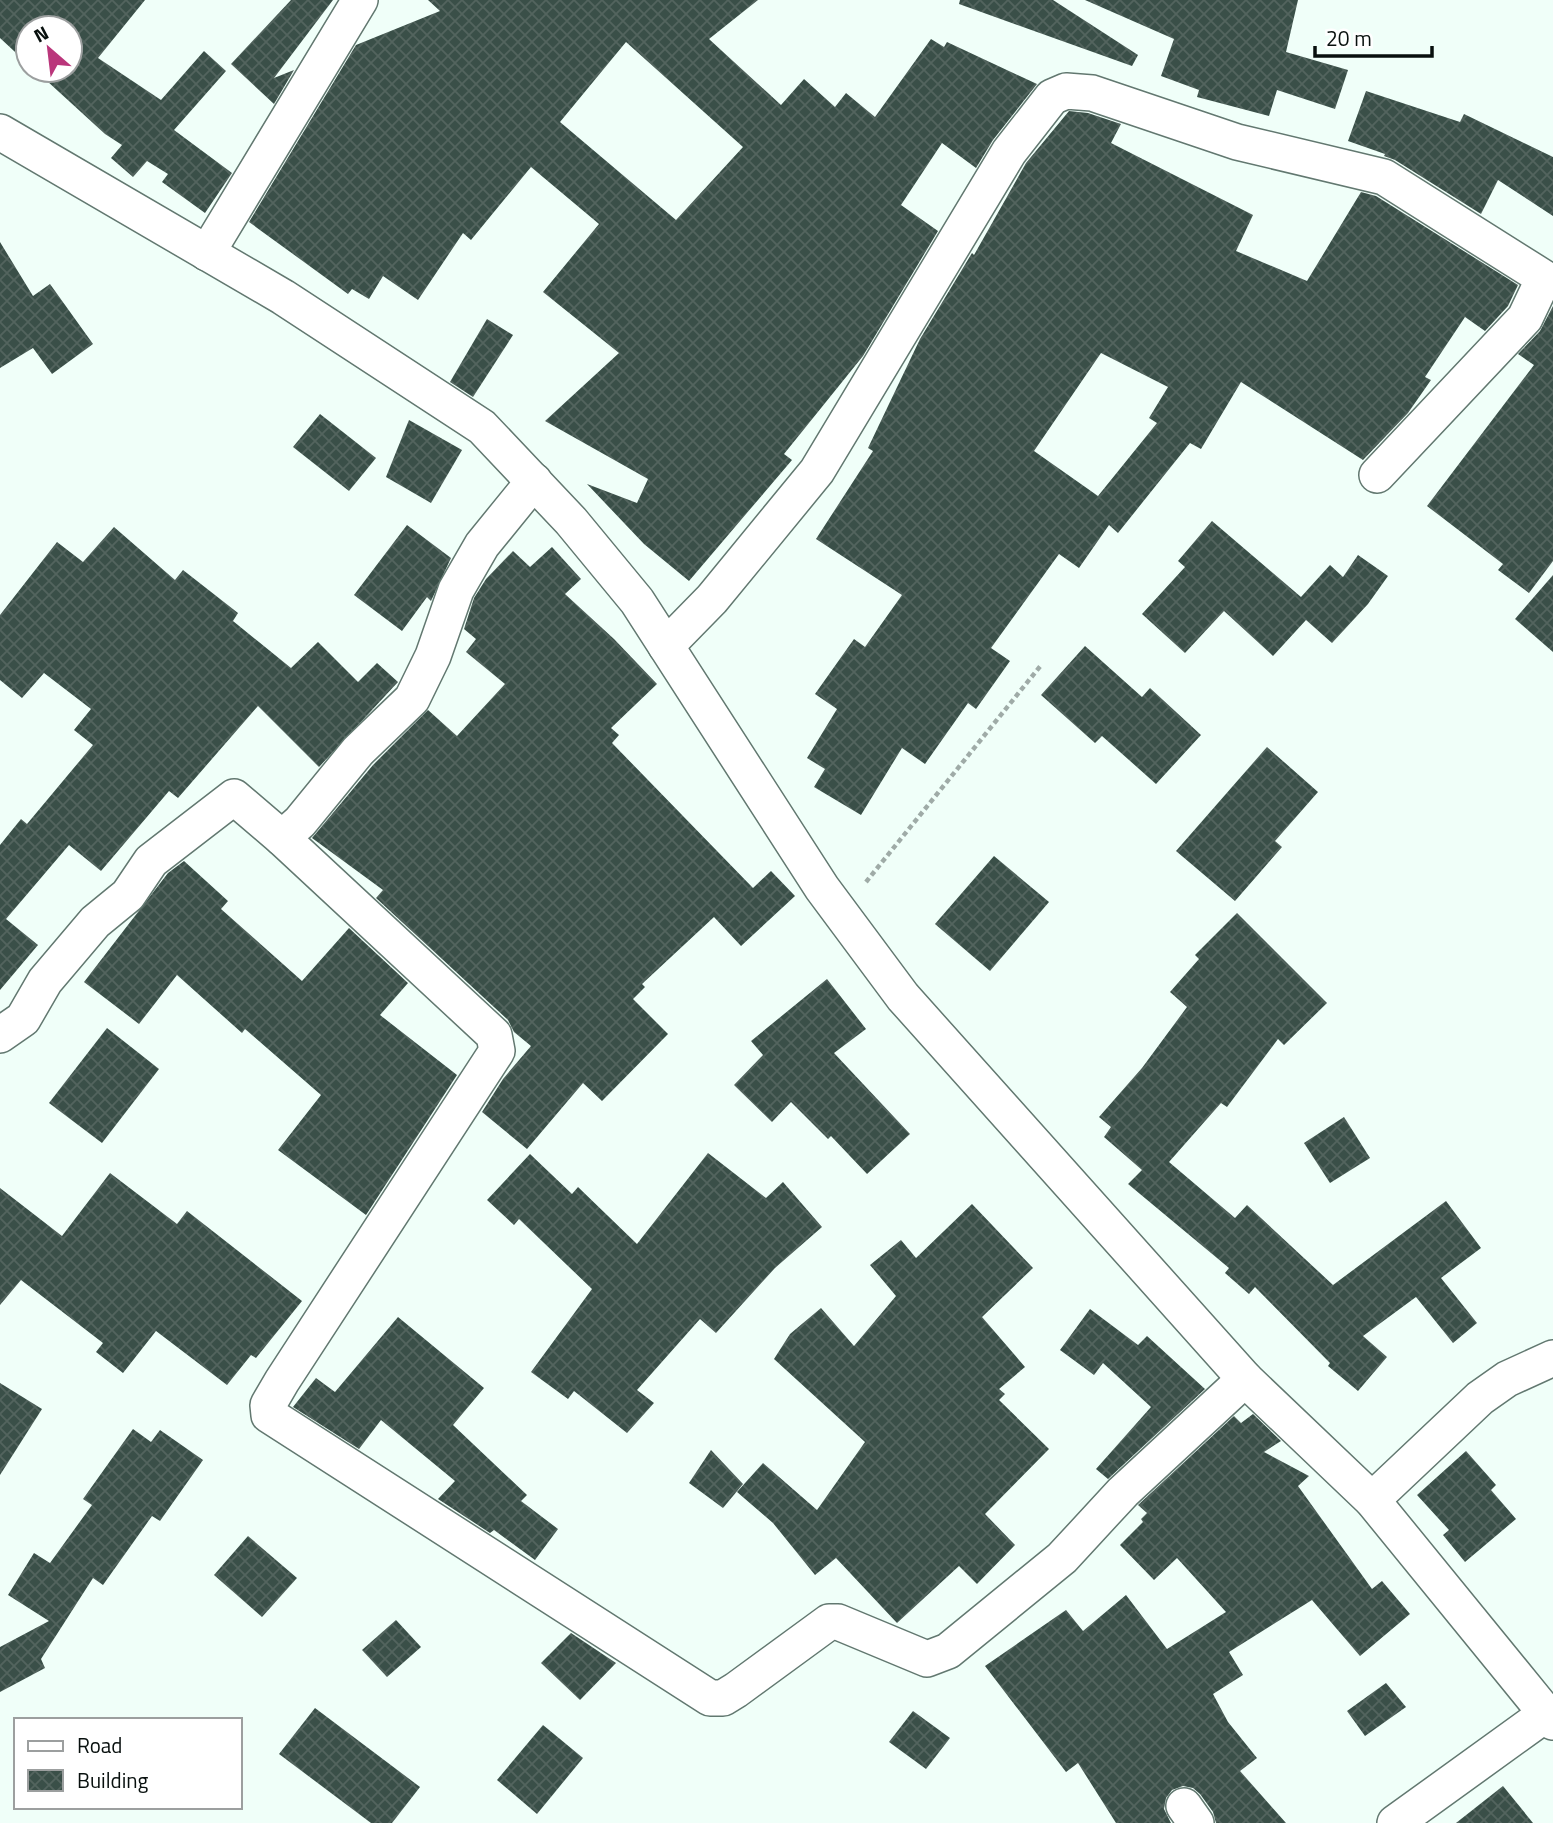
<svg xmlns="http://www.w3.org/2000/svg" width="1553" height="1823" viewBox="0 0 1553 1823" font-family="'Titillium Web',sans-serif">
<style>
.building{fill:url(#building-cross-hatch);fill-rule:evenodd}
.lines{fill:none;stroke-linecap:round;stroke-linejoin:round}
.minor-casing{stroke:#627870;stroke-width:38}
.path{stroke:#9faba7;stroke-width:4.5;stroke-dasharray:5 3.5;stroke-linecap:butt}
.minor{stroke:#fff;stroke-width:35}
</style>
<defs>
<pattern id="building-cross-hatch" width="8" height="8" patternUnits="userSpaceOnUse" patternTransform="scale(1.75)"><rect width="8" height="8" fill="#3a4f48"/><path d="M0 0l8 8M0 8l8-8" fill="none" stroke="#53645e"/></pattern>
</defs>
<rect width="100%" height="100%" fill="#f0fff9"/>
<!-- building -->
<g class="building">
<path d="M0,0H145L98,58L161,100L204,51L226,71L174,130L232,173L205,213L162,182L168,174L147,161L133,177L111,158L122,145L105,134L35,70H70V28H28V64L0,38Z"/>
<path d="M291,0H333L274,78L294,70L274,104L231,64Z"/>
<path d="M428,0H758L709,39L781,105L804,79L835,107L846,93L875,117L931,39L944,47L947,42L1037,84L993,140L976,168L942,143L901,205L938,231L863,356L784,454L792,460L689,581L644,544L587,484L637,503L648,479L545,421L619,353L543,292L599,224L531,167L471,240L463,233L418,300L383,276L369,299L352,289L348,294L249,222L356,45L440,11ZM626,42L743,147L676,220L560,122Z"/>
<path d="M960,0H1053L1138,55L1132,66L959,4Z"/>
<path d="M1085,0H1298L1286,52L1348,70L1335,109L1277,90L1269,116L1197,97L1199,90L1161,76L1174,39Z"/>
<path d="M1366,91L1460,122L1464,114L1553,157V216L1498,180L1481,214L1395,160L1384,156L1385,154L1348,141Z"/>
<path d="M1069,111L1088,113L1121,124L1111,143L1253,215L1236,251L1307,281L1361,192L1376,196L1518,285L1508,306L1485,331L1465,317L1425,377L1431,380L1408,413L1363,460L1241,382L1201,449L1190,443L1118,533L1109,525L1079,568L1059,554L991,648L1010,661L976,709L968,703L925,764L902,748L861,815L814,787L825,769L807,758L837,709L815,694L854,639L865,647L902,595L816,539L873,451L868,448L920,339L972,253L974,255L1026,163ZM1101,353L1168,387L1149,418L1157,423L1098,496L1034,451Z"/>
<path d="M0,242L33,296L50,284L93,344L52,374L33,348L0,368Z"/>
<path d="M1553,306V561L1529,593L1498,570L1503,564L1427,506L1534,365L1518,354L1540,331Z"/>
<path d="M487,319L513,335L473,397L450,382Z"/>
<path d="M320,414L376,458L349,491L293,447Z"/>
<path d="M409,420L462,450L431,503L386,477Z"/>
<path d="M1212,521L1301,597L1330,565L1343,577L1358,555L1388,576L1368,604L1332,643L1306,620L1273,656L1224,611L1185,653L1142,614L1185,567L1178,561Z"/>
<path d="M407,525L451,558L431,601L427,597L402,631L354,595Z"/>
<path d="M114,527L175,580L183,570L238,613L233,621L291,668L318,642L358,682L377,663L398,682L319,767L258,706L178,798L169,791L101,871L69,845L6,919L38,945L0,990V845L21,819L27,824L93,745L74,730L91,709L44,673L22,698L0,680V615L57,542L83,562Z"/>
<path d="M552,547L581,579L565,594L614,639L657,684L611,728L619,735L612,743L753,888L771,871L795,896L741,946L714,917L642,984L645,987L633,999L668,1034L602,1101L583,1083L527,1149L482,1112L503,1079L531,1046L514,1032L508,1020L376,898L383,890L312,838L373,765L428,710L457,736L505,684L466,652L476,639L464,629L474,598L486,579L513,551L530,567Z"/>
<path d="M1553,575V652L1515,619Z"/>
<path d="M1085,646L1142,697L1150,688L1201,735L1156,784L1102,736L1095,743L1041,695Z"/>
<path d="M1267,747L1318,792L1275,841L1282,847L1235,901L1176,851Z"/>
<path d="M994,856L1049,902L990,971L935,924Z"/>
<path d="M184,861L228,901L221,909L302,981L349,928L408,983L380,1015L457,1075L366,1215L278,1150L321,1095L245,1029L242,1033L177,975L139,1024L84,982L168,873Z"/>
<path d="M1237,913L1327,1003L1284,1045L1278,1039L1227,1107L1221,1103L1169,1162L1235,1218L1247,1205L1333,1285L1446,1201L1481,1248L1441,1278L1477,1323L1453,1343L1416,1297L1363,1336L1387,1357L1358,1391L1328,1366L1330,1363L1255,1287L1249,1294L1225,1273L1229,1268L1128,1184L1142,1170L1104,1137L1111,1127L1099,1117L1142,1068L1187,1007L1170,992L1199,959L1195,955Z"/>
<path d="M827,979L866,1029L834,1053L910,1134L867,1174L831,1136L828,1139L791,1102L772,1122L734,1085L763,1055L751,1041Z"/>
<path d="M107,1028L159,1069L102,1143L49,1103Z"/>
<path d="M1344,1117L1370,1158L1330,1183L1304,1143Z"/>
<path d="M708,1153L766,1198L783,1182L822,1227L775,1268L716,1333L700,1319L637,1390L654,1403L627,1433L574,1391L568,1399L531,1372L592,1289L519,1219L514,1225L487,1200L530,1154L572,1194L578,1187L637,1244Z"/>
<path d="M110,1173L177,1224L187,1211L302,1301L256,1358L251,1355L227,1385L156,1331L123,1373L96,1352L103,1343L21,1280L0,1305V1188L62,1236Z"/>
<path d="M972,1204L1033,1268L982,1317L1025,1367L999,1389L1005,1394L999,1400L1049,1449L985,1514L1015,1545L977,1584L959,1566L897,1623L836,1558L815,1575L773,1523L737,1492L763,1463L817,1510L865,1442L774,1359L790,1334L821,1308L854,1346L896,1296L870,1265L901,1240L916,1258Z"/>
<path d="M1090,1309L1138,1345L1147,1336L1205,1389L1108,1479L1096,1469L1151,1407L1103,1363L1094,1375L1060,1350Z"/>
<path d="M398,1317L484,1388L453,1425L527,1495L521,1501L558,1529L535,1560L494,1530L490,1533L438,1499L455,1481L381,1420L359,1449L293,1407L316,1378L335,1392Z"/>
<path d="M0,1383L42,1409L0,1475Z"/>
<path d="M1253,1414L1281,1441L1264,1452L1309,1476L1298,1486L1372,1589L1382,1581L1410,1614L1360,1656L1312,1600L1229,1652L1243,1675L1213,1694L1228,1722L1257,1758L1240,1771L1286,1823H1216L1213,1812L1200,1794L1193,1788L1183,1786L1172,1790L1166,1798L1164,1809L1171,1823H1116L1078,1763L1066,1772L985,1666L1066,1610L1083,1631L1126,1595L1167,1649L1226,1612L1177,1558L1154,1580L1120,1545L1143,1522L1141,1519L1147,1513L1138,1505L1234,1416L1241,1423Z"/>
<path d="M133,1429L151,1442L160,1430L203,1460L160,1521L152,1516L103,1585L93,1578L41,1659L45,1668L0,1692V1647L49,1621L8,1595L34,1553L50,1563L92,1505L83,1499Z"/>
<path d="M711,1450L743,1484L723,1508L689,1483Z"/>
<path d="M1466,1451L1496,1485L1491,1490L1516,1519L1465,1562L1443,1535L1449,1530L1417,1495Z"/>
<path d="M248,1536L297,1578L262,1617L214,1575Z"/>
<path d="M396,1620L421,1647L387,1677L362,1650Z"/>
<path d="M571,1633L616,1663L580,1700L541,1663Z"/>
<path d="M1386,1683L1406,1707L1365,1736L1347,1711Z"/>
<path d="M315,1708L420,1787L392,1823H371L279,1754Z"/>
<path d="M913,1711L950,1738L926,1769L889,1742Z"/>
<path d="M543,1725L583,1758L537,1814L497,1780Z"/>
<path d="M1503,1786L1533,1823H1456Z"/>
</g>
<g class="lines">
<!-- minor casing -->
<g class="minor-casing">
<g id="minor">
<path d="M0,132L283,297L482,427L571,521L637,601L822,888L903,997L1245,1379L1372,1500L1553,1722"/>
<path d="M207,253L360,0"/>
<path d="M666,646L712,599L817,471L1009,152L1052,97L1066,91L1092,93L1237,142L1384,177L1544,278L1525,318L1377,475"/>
<path d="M282,838L494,1035L497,1051L282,1381L268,1405L269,1415L710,1698H723L736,1690L829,1622H838L927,1659L948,1651L1062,1558L1123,1492L1245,1379"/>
<path d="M0,1035L23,1019L45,981L95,922L128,895L151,861L234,797L282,838L300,822L358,751L412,699L433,656L456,590L482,545L534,481"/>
<path d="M1372,1500L1480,1398L1507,1379L1553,1358"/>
<path d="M1184,1806L1196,1823"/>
<path d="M1395,1823L1546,1714"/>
</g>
</g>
<!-- path -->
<path class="path" d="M866,882L1042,664"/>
<!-- minor -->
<use href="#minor" class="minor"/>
</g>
<!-- legend -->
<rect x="14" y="1718" width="228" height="91" fill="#ffffff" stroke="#9c9f9f" stroke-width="2"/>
<rect x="28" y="1741" width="35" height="10" fill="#ffffff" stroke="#9c9f9f" stroke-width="2"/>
<text x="77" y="1753" font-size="21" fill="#08100e">Road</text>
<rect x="28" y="1770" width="35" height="21" fill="url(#building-cross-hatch)" stroke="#9c9f9f" stroke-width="2"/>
<text x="77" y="1788" font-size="21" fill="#08100e">Building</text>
<!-- north arrow -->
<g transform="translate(49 49) rotate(332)"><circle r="33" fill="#ffffff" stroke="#9c9f9f" stroke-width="2"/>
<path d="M0-5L12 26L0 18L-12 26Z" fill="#ba367b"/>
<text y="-10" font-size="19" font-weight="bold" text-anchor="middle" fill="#08100e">N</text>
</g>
<!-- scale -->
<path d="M1315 46v10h117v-10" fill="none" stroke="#08100e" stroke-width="3.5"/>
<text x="1326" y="46" font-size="21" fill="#08100e" stroke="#ffffff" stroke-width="5" paint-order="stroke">20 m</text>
</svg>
